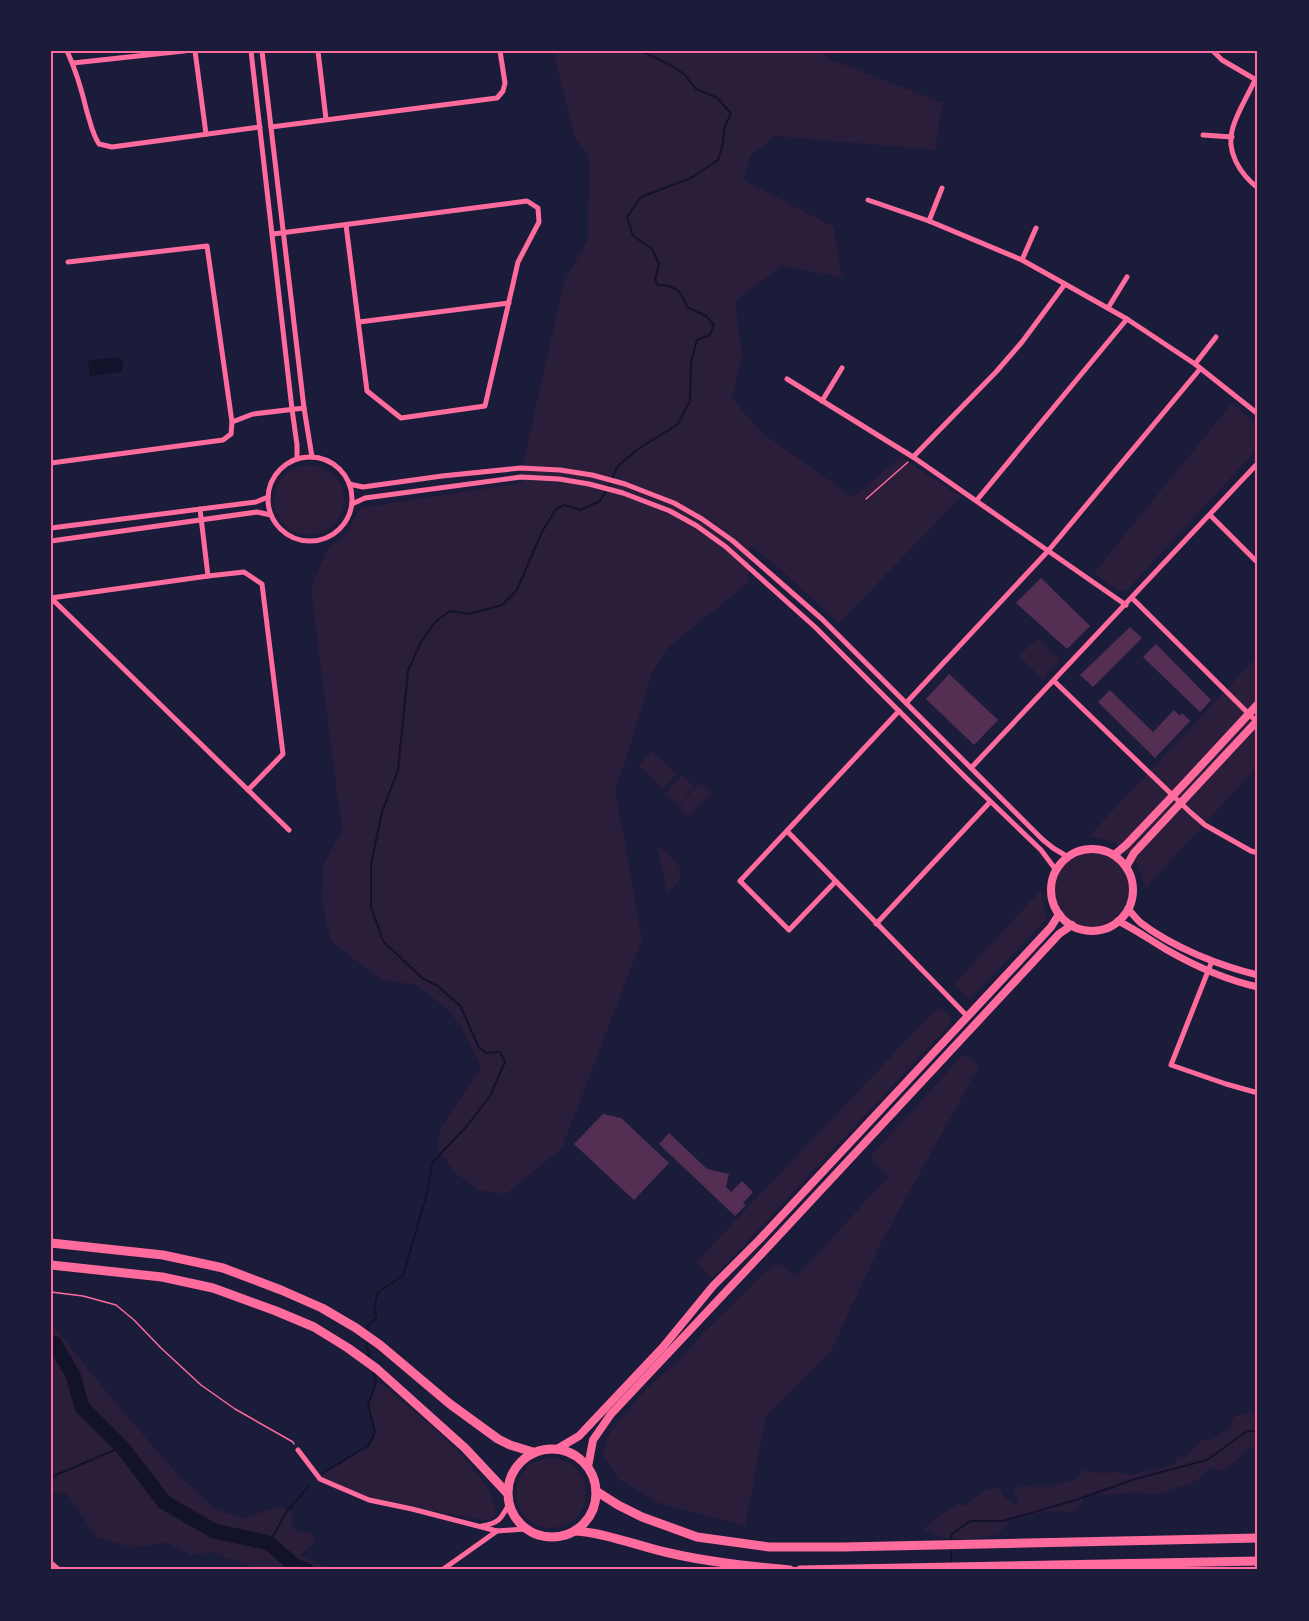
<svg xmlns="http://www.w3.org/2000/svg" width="1309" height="1621" viewBox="0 0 1309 1621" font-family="'Varela Round',sans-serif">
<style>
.green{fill:#2a1e3b}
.water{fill:#12122b}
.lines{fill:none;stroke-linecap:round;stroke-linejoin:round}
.stream{stroke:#12122b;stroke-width:2}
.river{stroke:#12122b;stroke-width:15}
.building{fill:#542f53}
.path{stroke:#ff6b9d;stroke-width:1.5}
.minor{stroke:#ff6b9d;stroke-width:5}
.tertiary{stroke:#ff6b9d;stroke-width:7}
.secondary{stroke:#ff6b9d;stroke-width:8}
.trunk{stroke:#ff6b9d;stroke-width:9}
.neatline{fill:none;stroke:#ff6b9d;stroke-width:2}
</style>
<rect width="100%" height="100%" fill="#1b1b3a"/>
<!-- green -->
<g class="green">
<path d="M553,51H825L827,58L943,103L935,150L775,136L750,156L743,180L834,227L842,277L781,266L735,301L742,357L732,398L762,433L853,497L901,457L961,497L839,623L773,563L750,545L748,583L667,648L652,673L625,763L615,787L642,939L562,1148L506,1194L479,1190L455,1173L438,1150L440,1130L481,1067L461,1027L448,1010L432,997L416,985L381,980L331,941L322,903L323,865L342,831L311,590L316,575L329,546L340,539L348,531L360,508L522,483L521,473L564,282L588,239L589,156L574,136Z"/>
<path d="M1232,403L1258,425V448L1127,590L1119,591L1094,573Z"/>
<circle cx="309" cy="500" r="35"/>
<path d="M1038,638L1060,661L1043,679L1019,656Z"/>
<path d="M1258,656V766L1146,887L1137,864L1116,843L1089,836Z"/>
<path d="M652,751L677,774L663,789L639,766Z"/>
<path d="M682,775L694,787L678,805L665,793Z"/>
<path d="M701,782L712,793L688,817L678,807Z"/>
<path d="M657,845C667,853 688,866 678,882C675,886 670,890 667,893Z"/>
<circle cx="1092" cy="890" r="37"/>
<path d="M1041,890L1047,918L969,1000L954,984Z"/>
<path d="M938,1007L951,1016L950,1024L715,1276L710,1277L696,1262Z"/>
<path d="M964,1054L979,1066L880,1245L830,1353L766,1416L745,1526L659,1503L618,1479L602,1452L612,1430L645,1390L680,1359L710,1326L772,1265L781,1264L797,1276L888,1177L870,1157Z"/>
<path d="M51,1323L120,1408L179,1476L217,1510L244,1519L277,1506L293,1512L291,1524L298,1531L311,1533L316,1541L300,1555L333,1570H258L211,1552L191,1555L164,1542L135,1548L97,1538L67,1494L51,1492Z"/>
<path d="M376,1383H380C408,1406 499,1477 496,1515L490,1519L483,1520L366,1499L320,1479L323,1473L369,1445L375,1432L368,1405Z"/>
<path d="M1258,1411V1451L1250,1448L1224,1471L1209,1468L1198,1480L1162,1493L1147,1494L1138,1492L1106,1495L1087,1494L1081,1505L1073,1512L1047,1511L1027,1516L1008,1522L998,1535L967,1539L940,1537L923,1529L942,1514L958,1504L964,1506C978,1498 982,1487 999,1488L1004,1497L1016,1505L1019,1502L1015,1494L1014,1490C1022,1484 1026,1484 1035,1488L1039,1485L1048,1488L1063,1482L1075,1481L1083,1470L1102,1473L1120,1472L1131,1475L1168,1466L1176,1462L1177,1456L1184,1457L1203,1439L1211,1440L1231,1427L1233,1418C1245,1411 1248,1415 1258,1411Z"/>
<circle cx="551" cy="1493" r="35"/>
</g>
<!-- water -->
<path class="water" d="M119,357L124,364L121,372L90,376L88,361Z"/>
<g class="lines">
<!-- stream -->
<g class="stream">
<path d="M367,1334L368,1325L377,1317L374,1308L378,1292L403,1276L428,1190L432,1163L467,1126L490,1096L505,1062L500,1052L486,1053L478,1046L461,1007L438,986L422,978L383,941L371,907V864L382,812L398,770L408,671L421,642L435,622L450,611L469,614L502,605L517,590L542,532L556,509L564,505L580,510L600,501L610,484L617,467L638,449L678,424L690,401L691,362L697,340L710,335L714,325L706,316L687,307C682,291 675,285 658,285L655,281L659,264L652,249L633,236L627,217L641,197L693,177L718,160L723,144L724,129L731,113L716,97L696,89L684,74L674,67L642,51"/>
<path d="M367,1339V1347L370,1360"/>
<path d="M323,1473L369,1445L375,1432L368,1405L376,1383L373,1371"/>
<path d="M51,1477L122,1447"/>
<path d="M951,1542L952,1534L970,1521H1003L1076,1500L1135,1479L1207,1460L1247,1431H1258"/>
<path d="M269,1543L287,1511L309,1486"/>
<path d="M951,1563V1548"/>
</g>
<!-- river -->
<path class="river" d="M51,1343H54L73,1375L82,1407L122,1447L164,1502L214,1531L269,1543L295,1566L306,1570"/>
</g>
<!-- building -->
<g class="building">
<path d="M1041,578L1090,626L1067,649L1016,603Z"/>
<path d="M1130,627L1142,638L1093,687L1080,675Z"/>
<path d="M1156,644L1211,700L1200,712L1143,657Z"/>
<path d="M949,674L998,720L974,745L926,699Z"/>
<path d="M1110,690L1153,732L1174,710L1180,716L1182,713L1190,721L1155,758L1098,702Z"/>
<path d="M603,1114L621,1118L669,1163L634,1200L574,1144Z"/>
<path d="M669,1133L707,1169L729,1174L726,1187L731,1192L742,1181L753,1192L743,1203L746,1205L735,1216L659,1144Z"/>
</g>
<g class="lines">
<!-- path -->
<g class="path">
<path d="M866,499L908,462"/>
<path d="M51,1292L83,1296L116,1305L134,1320L161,1348L201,1385L235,1409L293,1442L294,1444"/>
</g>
<!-- minor -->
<g class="minor">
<path d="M67,51C76,70 82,91 87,112C91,124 92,133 99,144L112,147L260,127"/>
<path d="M195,51L206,134"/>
<path d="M251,51L292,409L297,445V459"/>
<path d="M262,51L304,408L312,457"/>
<path d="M318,51L326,119"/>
<path d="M1213,51L1222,60L1258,81"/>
<path d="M73,63L184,51"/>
<path d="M1255,80C1248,95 1238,111 1233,127C1225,151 1240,174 1258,188"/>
<path d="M271,127L497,98L503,91L505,83L500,51"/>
<path d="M1203,135L1232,137"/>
<path d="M868,200L929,221L1022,260L1065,284L1127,319L1195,364L1258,414"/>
<path d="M929,221L942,188"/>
<path d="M273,234L527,201L538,208L539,222L518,262L485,406L401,418L367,391L346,225"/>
<path d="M1022,260L1036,228"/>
<path d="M68,262L207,246L232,422L253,414L304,408"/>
<path d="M1108,308L1127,277"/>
<path d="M359,322L509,303"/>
<path d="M1195,364L1216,337"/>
<path d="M787,379L913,457L1126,605"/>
<path d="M822,401L842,368"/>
<path d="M913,457L996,372L1022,342L1065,284"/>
<circle cx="310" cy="499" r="42"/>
<path d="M51,463L223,440L231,434L232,422"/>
<path d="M349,484L363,487L442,476L521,468L560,470L592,475L625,484L674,503L702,519L733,541L822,619L1042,839L1053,848L1068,857"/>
<path d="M977,500L1127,319"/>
<path d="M352,504L365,498L521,477L559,479L589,484L623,493L670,511L697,526L726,547L815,627L964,776L1041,850L1056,870"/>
<path d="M1210,515L1258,563"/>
<path d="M51,528L256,502L268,497"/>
<path d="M51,541L257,512L271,515"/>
<path d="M208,576L244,572L262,584L283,754L248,790"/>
<path d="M51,598L289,830"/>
<path d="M51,598L208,576L200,509"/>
<path d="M1132,598L1258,723"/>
<path d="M1054,681L1190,812L1205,825L1251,851L1258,853"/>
<path d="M906,703L1048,551L1200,369"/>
<path d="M971,768L1258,463"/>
<path d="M787,831L967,1016"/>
<path d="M835,882L789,930L740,881L899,711"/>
<path d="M876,924L990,802"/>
<path d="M1212,961L1171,1065L1226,1084L1258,1093"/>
<path d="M298,1450L320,1479L369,1500L412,1509L497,1531L525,1529"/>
<path d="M482,1526C499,1523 501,1519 509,1504"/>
<path d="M51,1563L59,1570"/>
<path d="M442,1570L497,1531"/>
</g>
<!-- tertiary -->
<g class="tertiary">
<path d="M1128,909C1132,913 1136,919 1141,923C1172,947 1220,966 1258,975"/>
<path d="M1118,921C1135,929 1150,940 1167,950C1195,966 1226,980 1258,987"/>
</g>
<!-- secondary -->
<g class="secondary">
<circle cx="1092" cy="890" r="41"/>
<path d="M1114,855L1126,845L1183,785L1258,704"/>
<path d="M1126,867L1134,853L1258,720"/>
<path d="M557,1449L579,1436L663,1347L713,1286L759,1240L1051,927L1059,914"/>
<path d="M588,1467L593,1440L611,1414L768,1247L1059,934L1072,925"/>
</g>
<!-- trunk -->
<g class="trunk">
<path d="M51,1243L163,1255L223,1268L281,1290L322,1308L356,1328L380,1345L450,1404L498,1439L510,1445L533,1452"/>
<path d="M51,1265L162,1277L213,1288L276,1311L314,1327L348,1348L377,1369L465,1448L507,1493"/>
<circle cx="552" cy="1493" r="44"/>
<path d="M596,1491L618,1505L642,1517L697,1537L769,1547H843L1258,1538"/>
<path d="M575,1531C606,1533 635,1545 665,1552C707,1562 748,1566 790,1570"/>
<path d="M800,1570L1258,1561"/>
</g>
</g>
<!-- border -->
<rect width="1309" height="1621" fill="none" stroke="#1b1b3a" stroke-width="105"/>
<rect x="52" y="52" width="1204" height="1516" class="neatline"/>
</svg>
